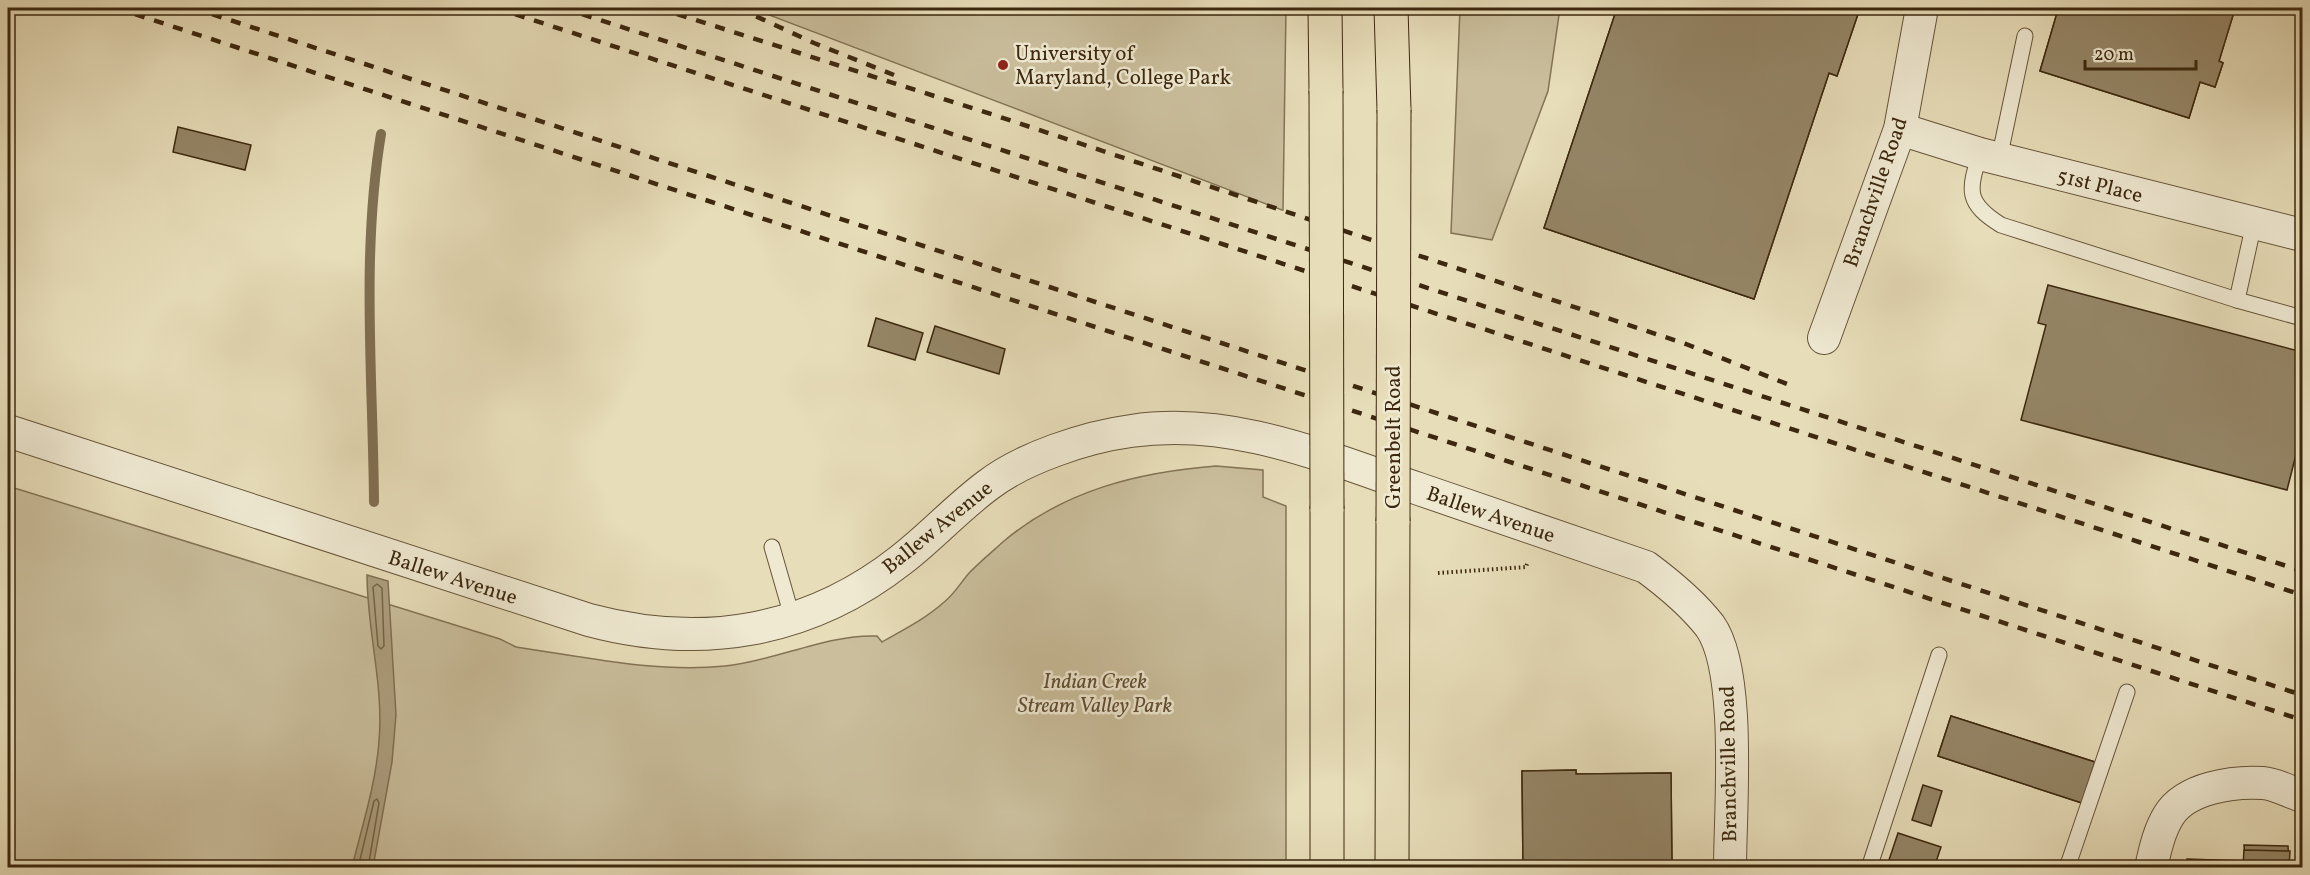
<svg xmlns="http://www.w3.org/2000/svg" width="2310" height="875" viewBox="0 0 2310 875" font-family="Vollkorn,serif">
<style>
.green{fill:#cabe9c;stroke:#837355;stroke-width:1.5}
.water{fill:#ad9f7f;stroke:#806f52;stroke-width:1.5}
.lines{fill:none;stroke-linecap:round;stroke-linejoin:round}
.shore{stroke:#746446;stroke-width:1.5}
.stream{stroke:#806f52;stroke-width:10}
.building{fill:#958667;stroke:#3c280e;stroke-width:1.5}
.lane-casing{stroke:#675539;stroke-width:17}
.street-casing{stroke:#675539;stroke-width:34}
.primary-casing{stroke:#3c280e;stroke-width:35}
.path{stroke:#3c280e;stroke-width:4;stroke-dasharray:1.5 3;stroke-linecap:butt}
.lane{stroke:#efe9d2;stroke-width:15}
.street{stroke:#efe9d2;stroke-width:32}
.primary{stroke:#e7ddb9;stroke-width:33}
.rail{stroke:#3c280e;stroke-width:4.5;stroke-dasharray:10 10;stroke-linecap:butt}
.primary-bridge-casing{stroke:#3c280e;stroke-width:35;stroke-linecap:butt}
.primary-bridge{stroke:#e7ddb9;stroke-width:33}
.poi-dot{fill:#8f2418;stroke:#efe9d2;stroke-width:2}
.labels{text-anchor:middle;stroke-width:5;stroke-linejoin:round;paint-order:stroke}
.poi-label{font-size:21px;fill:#3c280e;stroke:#efe9d2;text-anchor:start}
.street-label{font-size:21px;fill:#3c280e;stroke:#efe9d2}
.park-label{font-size:21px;font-style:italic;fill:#604e32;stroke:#efe9d2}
</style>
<rect width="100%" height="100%" fill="#e7ddb9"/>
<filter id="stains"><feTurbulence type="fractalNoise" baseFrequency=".00333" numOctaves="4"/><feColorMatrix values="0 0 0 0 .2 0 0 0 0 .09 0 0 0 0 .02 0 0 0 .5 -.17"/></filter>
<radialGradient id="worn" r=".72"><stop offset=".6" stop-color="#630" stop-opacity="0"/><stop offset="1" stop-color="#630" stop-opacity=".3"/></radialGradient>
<!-- green -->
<g class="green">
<path d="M751,8H1286L1283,210H1282Z"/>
<path d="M1460,8H1560L1548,91L1492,240L1451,233Z"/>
<path d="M1216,466L1263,470V497L1286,506V867H8V486L500,639L516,647C585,657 655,673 725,666C776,661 826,634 877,636L882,642C903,630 925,619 943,603C954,595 961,582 970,572C981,561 993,551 1004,541C1065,490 1139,472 1216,466Z"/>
</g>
<!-- water -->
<path class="water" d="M367,575L388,581L396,715L392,762L373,867H352C362,827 376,783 379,741C384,686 367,630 367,575Z"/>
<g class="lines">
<!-- shore -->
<g class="shore">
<path d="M377,584L382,588L384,646L381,649L378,646L373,587Z"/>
<path d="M358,868L374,801L377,799L379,803L368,868"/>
</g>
<!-- stream -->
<path class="stream" d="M374,502C373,379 361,255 381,134"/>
</g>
<!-- building -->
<g class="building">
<path d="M1617,8H1860L1837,76L1829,73L1754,299L1544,228Z"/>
<path d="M1617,8H1860L1837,76L1829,73L1754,299L1544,228Z"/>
<path d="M2040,8H2228L2225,9L2234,12L2219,61L2223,63L2215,87L2200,82L2189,118L2040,71L2057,13Z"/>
<path d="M2040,8H2228L2225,9L2234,12L2219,61L2223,63L2215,87L2200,82L2189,118L2040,71L2057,13Z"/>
<path d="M178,127L251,145L245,170L173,152Z"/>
<path d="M2048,285L2302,352V431L2287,490L2021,420L2046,325L2038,323Z"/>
<path d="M876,318L923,333L915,360L868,346Z"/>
<path d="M935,326L1005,349L999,374L927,352Z"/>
<path d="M1951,716L2095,762L2082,803L1938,756Z"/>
<path d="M1951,716L2095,762L2082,803L1938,756Z"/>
<path d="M1576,770V774L1671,773L1672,868H1523L1522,771Z"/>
<path d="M1576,770V774L1671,773L1672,868H1523L1522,771Z"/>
<path d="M1923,785L1942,791L1931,826L1912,820Z"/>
<path d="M1898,833L1941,847L1934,868L1887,866Z"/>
<path d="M2244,845L2288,846L2289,862H2302V868H2187V859L2245,861Z"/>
<path d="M2244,850L2290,851L2289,867L2302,868H2187V865L2243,866Z"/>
</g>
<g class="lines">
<!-- lane casing -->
<g class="lane-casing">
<g id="lane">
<path d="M1980,154C1968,191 1966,203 2001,225L2237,300L2302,318"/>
<path d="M1999,159L2025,36"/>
<path d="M2237,300L2254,223"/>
<path d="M772,547L793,620"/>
<path d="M1869,868L1939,655"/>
<path d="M2067,868L2127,692"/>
</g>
</g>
<!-- street casing -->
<g class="street-casing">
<g id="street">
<path d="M1900,129L1980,154L2302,235"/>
<path d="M1824,338L1900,129L1922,8"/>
<path d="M8,431L589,620C701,650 808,633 901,560C931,537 957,508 988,485C1023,458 1086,437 1131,431C1232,416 1325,457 1419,489C1494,515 1570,541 1646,567C1669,584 1692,603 1710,626C1742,671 1730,811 1730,868"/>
<path d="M2151,868C2155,850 2159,831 2169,815C2186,788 2233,781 2263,783C2276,784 2290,792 2302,796"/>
</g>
</g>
<!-- primary casing -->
<g class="primary-casing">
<g id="primary">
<path d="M1325,8L1326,91"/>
<path d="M1391,8L1394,110"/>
<path d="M1327,509V868"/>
<path d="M1392,868L1393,521"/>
</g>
</g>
<!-- path -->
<path class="path" d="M1438,573L1526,567L1527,564"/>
<!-- lane -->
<use href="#lane" class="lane"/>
<!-- street -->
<use href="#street" class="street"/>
<!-- primary -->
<use href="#primary" class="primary"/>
<!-- rail -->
<g class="rail">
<path d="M116,8L2302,720"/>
<path d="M193,8L2302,695"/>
<path d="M496,8L2302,595"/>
<path d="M563,8L2302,571"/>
<path d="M658,8L994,115L1686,344L1787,384"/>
<path d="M738,8L814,43L894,75"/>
</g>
<!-- primary-bridge casing -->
<g class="primary-bridge-casing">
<g id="primary-bridge">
<path d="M1326,91L1327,509"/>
<path d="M1393,521L1394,110"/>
</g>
</g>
<!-- primary-bridge -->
<use href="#primary-bridge" class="primary-bridge"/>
</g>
<!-- markers -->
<circle class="poi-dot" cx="1003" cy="65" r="6"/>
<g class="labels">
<!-- poi labels -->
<g class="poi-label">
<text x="1015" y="60">University of<tspan x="1015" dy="24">Maryland, College Park</tspan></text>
</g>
<!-- street labels -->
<g class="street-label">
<text transform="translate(2100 185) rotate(14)" y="7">51st Place</text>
<text transform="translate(1875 192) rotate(-71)" y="7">Branchville Road</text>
<text transform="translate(1393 437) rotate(-90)" y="7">Greenbelt Road</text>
<text transform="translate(1491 514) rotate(19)" y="7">Ballew Avenue</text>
<text transform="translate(937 527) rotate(-39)" y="7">Ballew Avenue</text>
<text transform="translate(453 577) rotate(18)" y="7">Ballew Avenue</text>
<text transform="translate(1728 764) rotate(-91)" y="7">Branchville Road</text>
</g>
<!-- park labels -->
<g class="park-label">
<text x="1095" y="688">Indian Creek<tspan x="1095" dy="24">Stream Valley Park</tspan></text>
</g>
</g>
<!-- margin -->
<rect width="2310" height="875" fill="none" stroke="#e7ddb9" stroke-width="30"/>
<rect x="9" y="9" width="2292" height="857" fill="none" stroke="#3c280e" stroke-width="3"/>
<rect x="15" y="15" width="2280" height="845" fill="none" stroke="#3c280e" stroke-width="1.5"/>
<!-- scale -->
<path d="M2085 60v9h111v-9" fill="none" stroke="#3c280e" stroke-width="3"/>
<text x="2094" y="60" font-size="18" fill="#3c280e" stroke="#efe9d2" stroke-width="4.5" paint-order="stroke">20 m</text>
<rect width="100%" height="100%" filter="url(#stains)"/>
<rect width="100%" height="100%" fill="url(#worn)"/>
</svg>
